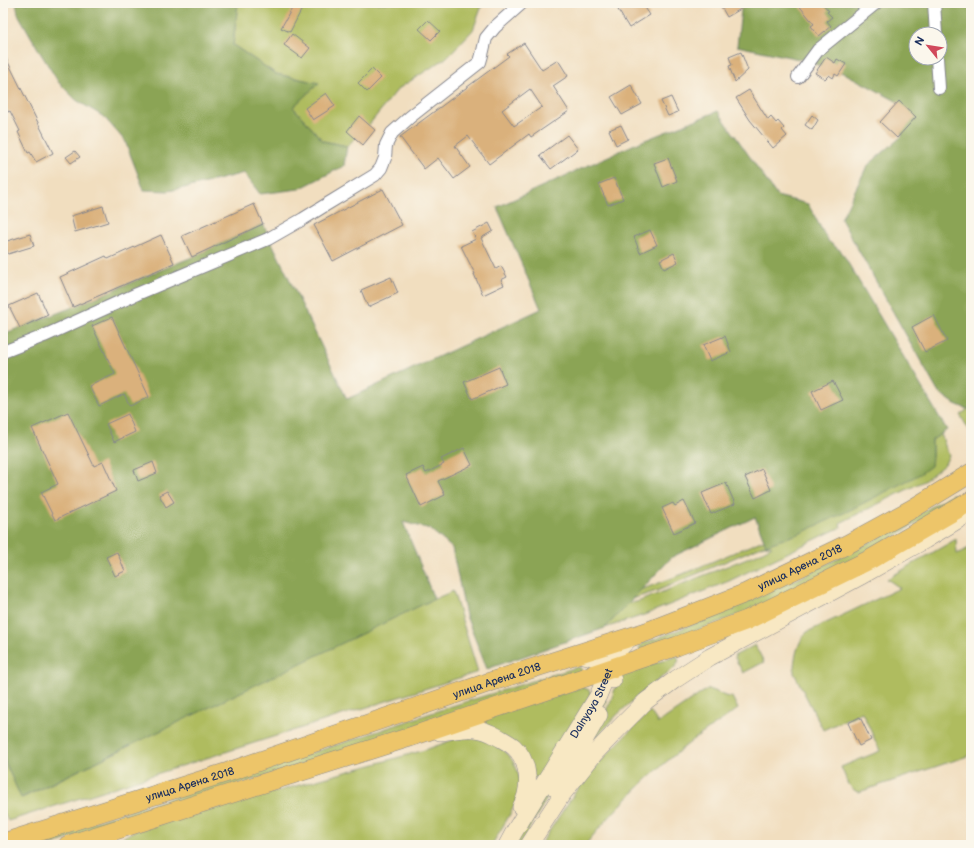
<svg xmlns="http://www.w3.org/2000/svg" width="974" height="848" viewBox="0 0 974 848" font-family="'Balsamiq Sans',sans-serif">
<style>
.green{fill:#afbc5e;stroke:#65765e}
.forest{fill:#8ba455;stroke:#536a5a;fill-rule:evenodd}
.building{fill:#dab17b;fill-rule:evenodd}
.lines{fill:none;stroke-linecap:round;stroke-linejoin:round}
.minor-casing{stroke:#86868e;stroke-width:14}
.secondary-casing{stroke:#86868e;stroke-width:18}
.primary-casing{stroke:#86868e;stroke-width:20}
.minor{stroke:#fff;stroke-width:12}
.secondary{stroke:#f8e8c3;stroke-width:17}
.primary{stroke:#edc569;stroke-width:19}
.labels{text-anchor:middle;stroke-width:3;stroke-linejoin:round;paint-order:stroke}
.street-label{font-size:11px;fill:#1b2f5e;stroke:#fbf7ec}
</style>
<rect width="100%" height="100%" fill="#fbf7ec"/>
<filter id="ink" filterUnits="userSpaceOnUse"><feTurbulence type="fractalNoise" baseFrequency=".025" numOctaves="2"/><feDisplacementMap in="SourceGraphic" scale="8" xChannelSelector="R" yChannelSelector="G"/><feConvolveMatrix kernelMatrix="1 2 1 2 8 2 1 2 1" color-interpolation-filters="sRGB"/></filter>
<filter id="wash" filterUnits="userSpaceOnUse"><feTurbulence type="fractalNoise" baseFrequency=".012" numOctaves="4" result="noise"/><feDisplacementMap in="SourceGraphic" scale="16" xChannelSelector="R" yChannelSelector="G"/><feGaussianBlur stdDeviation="0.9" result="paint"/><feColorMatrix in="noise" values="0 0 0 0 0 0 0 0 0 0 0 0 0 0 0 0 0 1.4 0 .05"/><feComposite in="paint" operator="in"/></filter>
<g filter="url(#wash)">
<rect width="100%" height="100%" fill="#f1debf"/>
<!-- green -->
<g class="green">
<path d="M238,3H483L473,30L446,58L398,89L368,126L347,146L323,141L293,107L318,83L276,74L233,45Z"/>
<path d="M971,407V433L960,415Z"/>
<path d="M941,434C944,441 945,448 949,455L945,464L924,481L840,523L841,527L729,581L644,615L605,628L627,604L640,601L757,554L772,546L764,545L657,591L632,599L640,590L683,574L761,541L837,512L932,457V440Z"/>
<path d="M952,494L956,495L958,498L859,558L763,606L640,651L639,648L642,644L715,616L801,577L888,533Z"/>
<path d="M956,539L957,554L971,547V755L859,792C849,791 845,775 841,767L880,751L862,712L823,730L794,673C793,661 798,640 807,632L900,588L887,579Z"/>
<path d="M453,591L478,672L8,821L3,811V759L22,798L404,612Z"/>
<path d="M755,645L764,662L743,673L734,656Z"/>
<path d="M677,656C680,660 678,663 675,667L640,694L618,714L591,743L599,722L610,703L615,689L617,678L619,675Z"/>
<path d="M580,667L582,671L573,678L49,845H22L355,739L449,707L574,668Z"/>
<path d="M582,687L589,690L591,693L542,778L533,777L482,723L484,718Z"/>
<path d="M706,690C716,688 722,698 732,697L738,709C718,723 697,736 678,752C644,780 613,811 585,845H540L576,791L606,755L650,711L658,723Z"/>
<path d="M601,698L607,701L553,788L519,845H513Z"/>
<path d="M465,737C473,738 481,738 489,741C509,749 524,772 519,793C515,809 500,830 492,845H117L120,839L134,831L425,750L455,739Z"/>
</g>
<!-- forest -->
<g class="forest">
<path d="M16,3H238L233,45L276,74L319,83L293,107L323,141L347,146L344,166L299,189L260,194L244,173L194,186L168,191L144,190L125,141L104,117L76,100L59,83L41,54L18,14Z"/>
<path d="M739,3H971V407L967,409L955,404L938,392L841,219L867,166L902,136L898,102L846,74L799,59L737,46L741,10ZM916,34H940V58H916Z"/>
<path d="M718,111L777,196L808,204L828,241L841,251L947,430L932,440V457L931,466L920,474L848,511L801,533L766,545L755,517L672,557L605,628L487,669L466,616L452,548L430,529L403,522L423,571L434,599L21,798L3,757V334L73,307L192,257L263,224L347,399L541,309L497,207L635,144Z"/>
</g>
<g id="blocks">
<!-- building -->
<g class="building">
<path d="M295,3H305L290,32L281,28Z"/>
<path d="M614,3H642L650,15L629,28Z"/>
<path d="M719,3H751L727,17Z"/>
<path d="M797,3H822L829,11L827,12L832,17L827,21L831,26L819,36L811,26L814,24Z"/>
<path d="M428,20L440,31L431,40L419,29Z"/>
<path d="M292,34L310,48L302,58L284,45Z"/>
<path d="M524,43L542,70L558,60L568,76L553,86L569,111L531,137L529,134L489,164L468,136L455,146L470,167L454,179L438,158L424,169L400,137L509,56L507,54ZM530,89L542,107L514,126L502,110Z"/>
<path d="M3,52L53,153L36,162L30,152L28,153L18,132L20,131L10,111L8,112L3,102Z"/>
<path d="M741,52L748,70L735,82L729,66L732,65L729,57Z"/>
<path d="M826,57L835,63L837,59L846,64L838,76L835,74L833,78L829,75L825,79L815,73Z"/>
<path d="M372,69L381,78L367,92L358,83Z"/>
<path d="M631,85L642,104L622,115L611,97Z"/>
<path d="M749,90L768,120L771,117L776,123L778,121L784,128L782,130L787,136L773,148L750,120L736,98Z"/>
<path d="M326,93L335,106L313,120L305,108Z"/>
<path d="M671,97L678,112L668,116L661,101Z"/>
<path d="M899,101L916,117L897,138L880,122Z"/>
<path d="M812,115L818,120L812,130L805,125Z"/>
<path d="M359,116L375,130L363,145L347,131Z"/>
<path d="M621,125L628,139L616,145L609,130Z"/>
<path d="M567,135L578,149L551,169L540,155Z"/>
<path d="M75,151L80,157L71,163L66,157Z"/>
<path d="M668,158L677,181L663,187L654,163Z"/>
<path d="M614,178L623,199L608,205L599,184Z"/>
<path d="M383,189L402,225L333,261L314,225Z"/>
<path d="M254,204L263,224L192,257L182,236Z"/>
<path d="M103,206L108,222L75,232L71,216Z"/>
<path d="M489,223L493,231L481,238L496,269L501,266L507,277L501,280L504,285L483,295L474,274H475L461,246L476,239L472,232Z"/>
<path d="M650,230L657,245L640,253L634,237Z"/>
<path d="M30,234L34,246L8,254L4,242Z"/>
<path d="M161,235L174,263L73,307L60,277L106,256L108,259Z"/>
<path d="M674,253L678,262L664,269L660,260Z"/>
<path d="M391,277L398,293L368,307L361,290Z"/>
<path d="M38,293L48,315L20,328L9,306Z"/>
<path d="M934,315L947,341L925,352L912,327Z"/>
<path d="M112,317L149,397L130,406L124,394L99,406L89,386L115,374L92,326Z"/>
<path d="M725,336L731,352L710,361L703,345Z"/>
<path d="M499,367L506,384L472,399L464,382Z"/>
<path d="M833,381L843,400L821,410L812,391Z"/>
<path d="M68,412L94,466L103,462L116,491L55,520L41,492L58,484L32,428Z"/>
<path d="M128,414L135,432L114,442L106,424Z"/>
<path d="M464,448L472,465L438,481L445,495L421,507L406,475L423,467L426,473L444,464L441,459Z"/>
<path d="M153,462L157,473L138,481L134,470Z"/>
<path d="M762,469L771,490L755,498L745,477Z"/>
<path d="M726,483L735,504L711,514L702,493Z"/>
<path d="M167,491L174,502L166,507L159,495Z"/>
<path d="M684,501L695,523L674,533L662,508L673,503L675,506Z"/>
<path d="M117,552L125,571L115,576L106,557Z"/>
<path d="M860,717L871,740L859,746L848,723Z"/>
</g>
</g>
</g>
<g filter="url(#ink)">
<use href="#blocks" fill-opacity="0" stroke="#86868e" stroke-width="1"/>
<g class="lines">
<!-- minor casing -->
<g class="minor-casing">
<g id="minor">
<path d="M934,3L936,34"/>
<path d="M937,58L939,88"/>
<path d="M798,77L818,50L876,3"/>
<path d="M3,352L44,336L137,294L268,239L303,219L324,206L375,175L381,168L385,158L386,145L392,133L410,117L480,62L482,55L486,38L495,27L522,3"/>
</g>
</g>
<!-- secondary casing -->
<g class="secondary-casing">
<g id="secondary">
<path d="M580,654C600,659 606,658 613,680"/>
<path d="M440,732C451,731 463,728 474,729C482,729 491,733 498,737C503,740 509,743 514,747C530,762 531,789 521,807"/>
<path d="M556,789L599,715"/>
<path id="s1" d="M507,845L514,832L598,696L609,669L621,647L630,638"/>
<path d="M529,845L561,796L595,753L620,727L646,701L676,679L710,657L861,576L925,540L971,512"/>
</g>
</g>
<!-- primary casing -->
<g class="primary-casing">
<g id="primary">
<path id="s2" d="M3,843L228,772L490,682L646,632L746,593L848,544L912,509L971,473"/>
<path d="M68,845L407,738L677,646L747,620L871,559L971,501"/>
</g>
</g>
<!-- minor -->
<use href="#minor" class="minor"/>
<!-- secondary -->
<use href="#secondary" class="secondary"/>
<!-- primary -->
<use href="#primary" class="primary"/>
</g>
</g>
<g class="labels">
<!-- street labels -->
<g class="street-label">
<text dy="4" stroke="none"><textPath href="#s2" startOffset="844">улица Арена 2018</textPath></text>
<text dy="4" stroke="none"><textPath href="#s2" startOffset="520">улица Арена 2018</textPath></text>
<text dy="4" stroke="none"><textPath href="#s1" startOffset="165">Dalnyaya Street</textPath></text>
<text dy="4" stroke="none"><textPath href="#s2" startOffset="196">улица Арена 2018</textPath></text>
</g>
</g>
<!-- margin -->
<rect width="974" height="848" fill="none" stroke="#fbf7ec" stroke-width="16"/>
<!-- north arrow -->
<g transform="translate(928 46) rotate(300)"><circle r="19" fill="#fbf7ec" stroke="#a1a7b3"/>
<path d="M0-3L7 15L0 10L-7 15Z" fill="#d1495b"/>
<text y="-6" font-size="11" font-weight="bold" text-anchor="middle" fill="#1b2f5e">N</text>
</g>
</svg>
